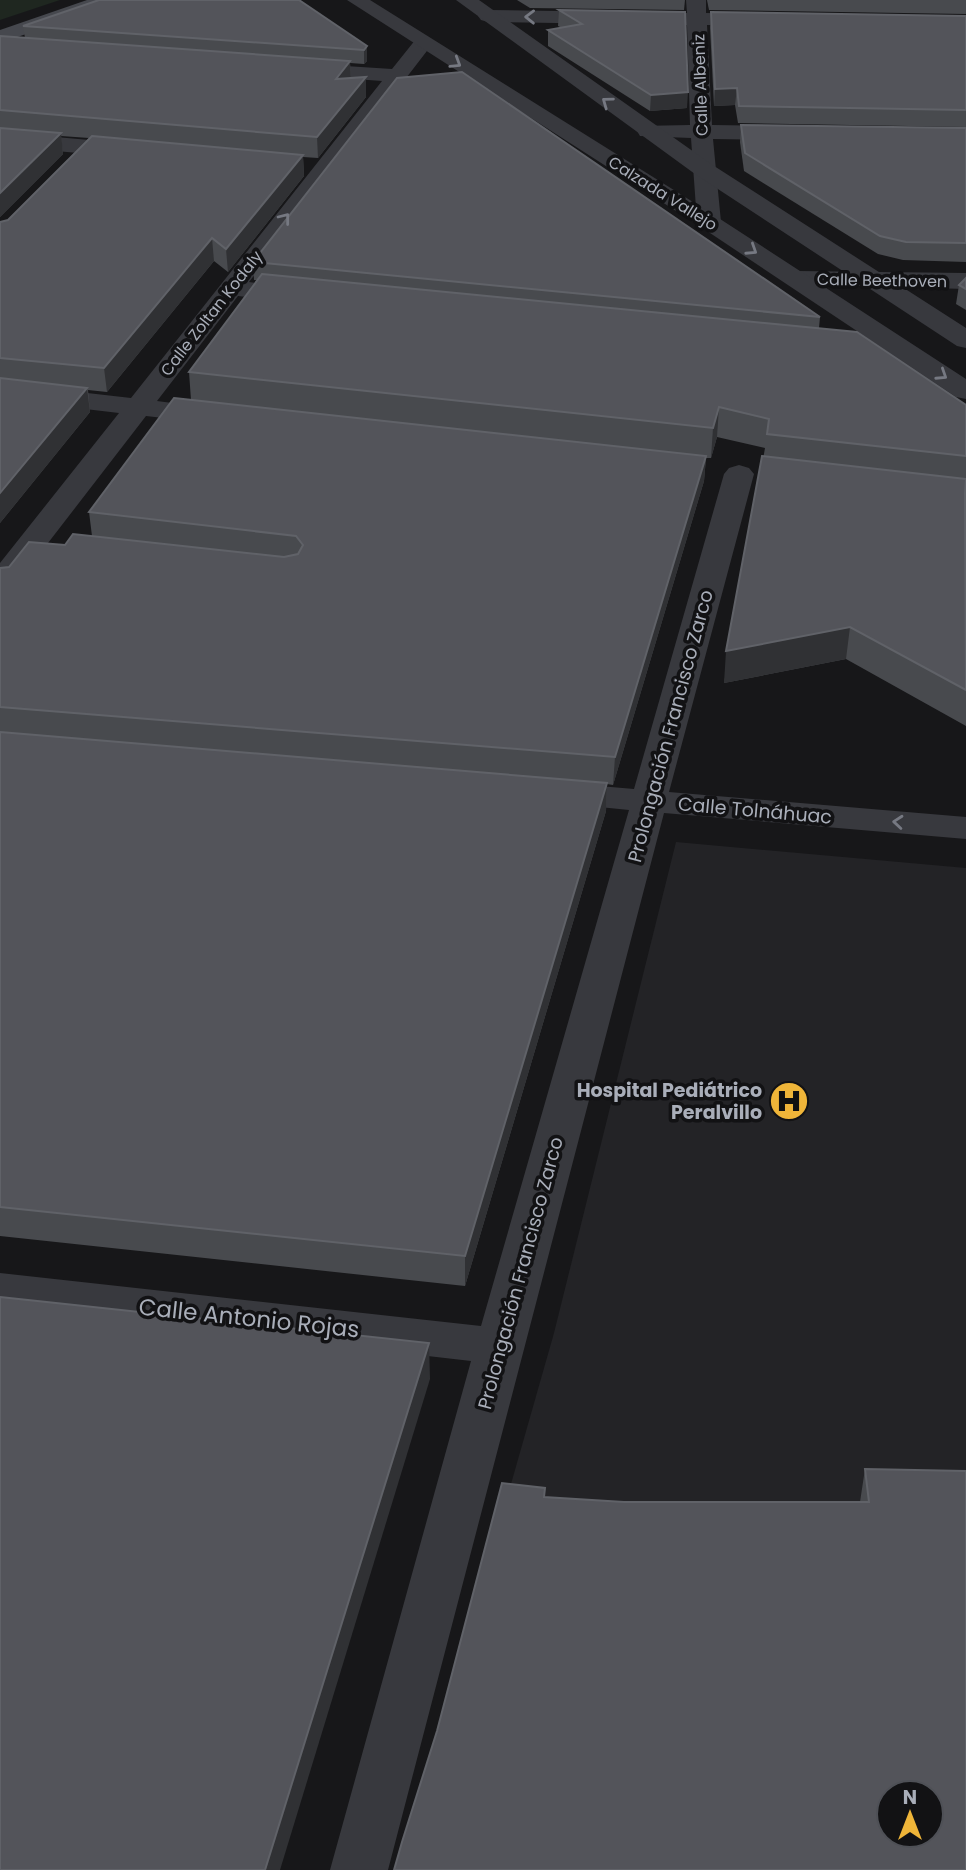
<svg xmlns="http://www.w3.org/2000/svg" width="966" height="1870" viewBox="0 0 966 1870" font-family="Poppins,sans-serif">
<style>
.built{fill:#232326}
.green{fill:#1f2720}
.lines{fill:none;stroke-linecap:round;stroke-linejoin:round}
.minor{fill:#38393e;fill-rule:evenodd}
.tertiary{fill:#38393e;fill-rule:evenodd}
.secondary{fill:#46484e;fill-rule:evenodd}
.wall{fill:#484a4e}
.shaded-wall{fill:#303134}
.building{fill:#53545a;stroke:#606268;stroke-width:2;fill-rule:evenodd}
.oneway{stroke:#767982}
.labels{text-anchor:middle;stroke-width:7;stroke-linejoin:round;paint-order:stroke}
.far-street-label{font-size:16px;fill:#a9aeb9;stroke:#121214}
.street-label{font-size:19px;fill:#a9aeb9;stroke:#121214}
.poi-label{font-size:19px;font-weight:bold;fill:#a9aeb9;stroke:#121214;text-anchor:end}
.near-street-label{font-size:23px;fill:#a9aeb9;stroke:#121214}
</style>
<rect width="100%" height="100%" fill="#171719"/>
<!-- built -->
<path class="built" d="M676,842L966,868V1508L501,1519L554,1333Z"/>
<!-- green -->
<path class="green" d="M0,0H60L0,20Z"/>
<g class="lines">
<!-- minor -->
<g class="minor">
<path d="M686,0H706V13L761,14L768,16L771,20L768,24L761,26L707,25L712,125L793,126L801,128L804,133L801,138L793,140L713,139L721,222L717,227L709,229L701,227L697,222L691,138L640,136L637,131L640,126L690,125L687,25L488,22L481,20L478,16L481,12L488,10L687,13Z"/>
<path d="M423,37L430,39L433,43L430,47L249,282L309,290L313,295L309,300L300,303L238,296L157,401L226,410L230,416L226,422L216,424L146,416L11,591L0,593V563L119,413L0,399V383L131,398L382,81L299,75L292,73L289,69L292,65L299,63L392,69L416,39Z"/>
<path d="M0,132L134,144L142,146L145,151L142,156L134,158L0,146Z"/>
<path d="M797,271L966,273V289L788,284L784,279L788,274Z"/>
<path d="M739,465L749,468L754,474L669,792L966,817V839L664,813L388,1870H330L471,1361L0,1307V1273L481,1326L629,810L540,801L535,793L540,785L553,782L634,789L724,474L729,468Z"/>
</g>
<!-- tertiary -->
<g class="tertiary">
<path d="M347,0H370L717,217L966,379V399L956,397L701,227Z"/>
<path d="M456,0H479L711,164L966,328V348L957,346L695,174Z"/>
</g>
<!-- secondary -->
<path class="secondary" d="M87,0H116L113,4L0,43V30Z"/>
</g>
<!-- wall -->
<g class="wall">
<path d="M517,0H685L684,10L530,8Z"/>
<path d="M707,0H966V14L709,10Z"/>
<path d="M559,10L685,12L687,108L650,111L548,46V30L562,28L558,26Z"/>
<path d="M711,12L966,16V127L738,123L735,105L714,106L710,28Z"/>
<path d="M23,26L367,46V61L364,64L350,63L351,78L366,77V97L318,158L303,157L304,176L228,272L214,261L107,392L88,390L90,412L0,523V222L8,220L89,138L61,136L63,154L0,217V36L25,38Z"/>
<path d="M741,125L966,128V262L903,260L878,254L744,171L740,142Z"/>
<path d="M253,262L820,317L819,328L966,405V726L846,659L724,683L765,448L717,437L711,458H706L704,481L613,785L607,784L606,811L465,1286L0,1236V568L9,567L65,545L92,536L89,512L191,400L189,372L257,280H254Z"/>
<path d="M966,278V310L956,304L959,285Z"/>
<path d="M865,1469L966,1471L394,1870L545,1488V1497L624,1502H860Z"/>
</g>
<!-- shaded-wall -->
<g class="shaded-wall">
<path d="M367,46V61L364,64V50Z"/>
<path d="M350,61L351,81L336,79Z"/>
<path d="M366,77V97L318,158L317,137Z"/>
<path d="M737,88L735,105L714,106L715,89Z"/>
<path d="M688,92L687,108L650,111L651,95Z"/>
<path d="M61,133L63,154L0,217V193Z"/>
<path d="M303,155L304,176L228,272L226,249Z"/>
<path d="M212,238L214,261L107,392L104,368Z"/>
<path d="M87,388L90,412L0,523V493Z"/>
<path d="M719,407L717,437L711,458L713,428Z"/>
<path d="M706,456L704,481L613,785L615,757Z"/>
<path d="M850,627L846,659L724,683L726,651Z"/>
<path d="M607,783L606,811L465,1286V1256Z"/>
<path d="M429,1343L430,1379L280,1870H265Z"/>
</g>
<!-- building -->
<g class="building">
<path d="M99,0H299L367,46L364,50L23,26Z"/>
<path d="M559,10L685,12L688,92L651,95L548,30L582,24Z"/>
<path d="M711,12L966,16V110L739,106L737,88L715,89Z"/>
<path d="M0,36L350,61L336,79L366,77L317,137L0,110Z"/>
<path d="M462,72L820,317L253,262L397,78Z"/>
<path d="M741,125L966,128V243L906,242L880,236L745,153Z"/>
<path d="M0,128L61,133L0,193Z"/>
<path d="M92,136L303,155L226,249L212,238L104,368L0,358V222L8,220Z"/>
<path d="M262,274L857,332L966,405V456L767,434L769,419L719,407L713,428L189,372Z"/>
<path d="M966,278V289L959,285Z"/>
<path d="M0,378L87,388L0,493Z"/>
<path d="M174,398L706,456L615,757L0,707V568L9,567L29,542L65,545L73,534L284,557L298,554L303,545L296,536L89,512Z"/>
<path d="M762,456L966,479L965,493L966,690L850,627L726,651Z"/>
<path d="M0,732L607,783L465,1256L0,1207Z"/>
<path d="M0,1297L429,1343L265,1870H0Z"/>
<path d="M865,1469L966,1471V1870H394L402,1842L437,1731L502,1483L545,1488L544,1497L624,1502H869ZM889,1793H931V1835H889Z"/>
</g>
<!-- one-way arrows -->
<defs><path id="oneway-chevron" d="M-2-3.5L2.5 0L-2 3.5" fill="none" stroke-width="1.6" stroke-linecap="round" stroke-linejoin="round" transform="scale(1.75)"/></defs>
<g class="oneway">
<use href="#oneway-chevron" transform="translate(530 17) rotate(-179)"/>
<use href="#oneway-chevron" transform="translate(456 63) rotate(32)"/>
<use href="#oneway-chevron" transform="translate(607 102) rotate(-144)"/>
<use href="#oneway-chevron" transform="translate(285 218) rotate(-52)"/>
<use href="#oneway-chevron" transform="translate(752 250) rotate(33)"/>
<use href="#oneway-chevron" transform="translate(942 375) rotate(33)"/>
<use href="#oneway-chevron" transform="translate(898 822) rotate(-175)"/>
</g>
<!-- icons -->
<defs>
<g id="hospital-disc" transform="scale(2.0125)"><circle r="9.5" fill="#efb539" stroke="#121214"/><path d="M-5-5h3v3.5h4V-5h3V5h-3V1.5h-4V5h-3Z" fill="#111"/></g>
</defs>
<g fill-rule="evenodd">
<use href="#hospital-disc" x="789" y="1101"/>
</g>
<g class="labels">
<!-- far-street labels -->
<g class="far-street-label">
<text transform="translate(700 85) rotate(-92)" y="6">Calle Albeniz</text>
<text transform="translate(663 193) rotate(32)" y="6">Calzada Vallejo</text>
<text transform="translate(882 280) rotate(1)" y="6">Calle Beethoven</text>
<text transform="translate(211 313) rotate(-52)" y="6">Calle Zoltan Kodaly</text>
</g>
<!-- street labels -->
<g class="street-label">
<text transform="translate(670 726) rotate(-75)" y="7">Prolongación Francisco Zarco</text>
<text transform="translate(755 810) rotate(5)" y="7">Calle Tolnáhuac</text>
<text transform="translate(520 1273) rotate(-75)" y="7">Prolongación Francisco Zarco</text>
</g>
<!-- poi labels -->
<g class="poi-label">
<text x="762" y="1097">Hospital Pediátrico<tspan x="762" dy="22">Peralvillo</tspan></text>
</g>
<!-- near-street labels -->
<g class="near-street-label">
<text transform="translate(249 1318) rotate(6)" y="8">Calle Antonio Rojas</text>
</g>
</g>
<!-- north arrow -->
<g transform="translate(910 1814)"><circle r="33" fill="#121214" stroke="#4e5056" stroke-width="2"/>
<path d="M0-5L12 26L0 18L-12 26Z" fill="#efb539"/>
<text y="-10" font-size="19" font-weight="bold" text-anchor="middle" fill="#a9aeb9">N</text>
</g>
</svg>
